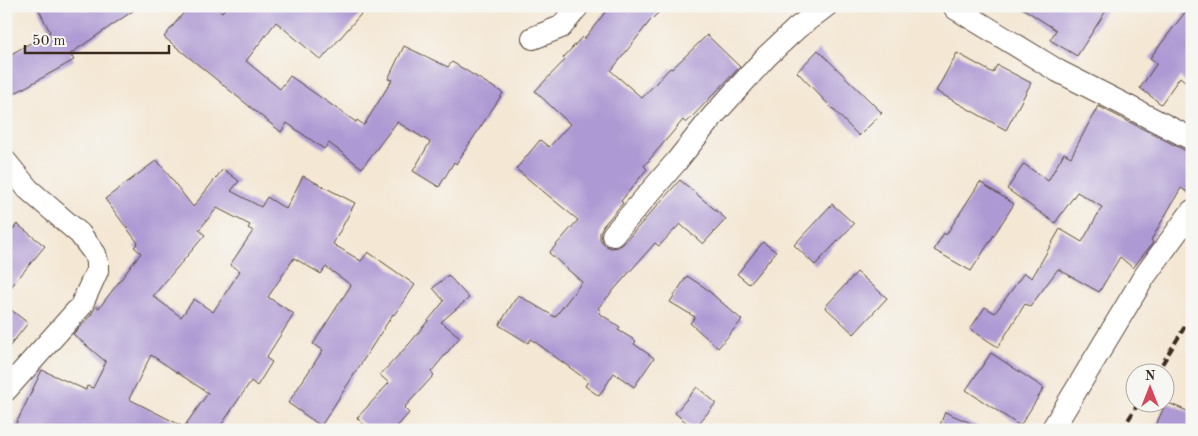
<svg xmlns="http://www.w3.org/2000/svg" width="1198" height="436" viewBox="0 0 1198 436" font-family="'Old Standard TT',serif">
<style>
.building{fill:#ad99d3;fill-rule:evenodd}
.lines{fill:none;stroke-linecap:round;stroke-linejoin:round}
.minor-casing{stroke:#574639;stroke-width:24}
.minor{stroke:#fff;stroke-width:22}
.rail{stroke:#3b2a1e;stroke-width:4;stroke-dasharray:8 4;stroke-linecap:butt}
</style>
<rect width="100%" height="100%" fill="#f6f6f2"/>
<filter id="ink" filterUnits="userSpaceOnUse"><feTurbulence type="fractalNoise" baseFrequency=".02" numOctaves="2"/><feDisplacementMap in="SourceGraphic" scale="10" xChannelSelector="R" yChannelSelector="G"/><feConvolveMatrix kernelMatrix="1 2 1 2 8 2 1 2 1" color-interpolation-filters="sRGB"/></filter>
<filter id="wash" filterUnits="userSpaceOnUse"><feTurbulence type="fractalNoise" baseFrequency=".0096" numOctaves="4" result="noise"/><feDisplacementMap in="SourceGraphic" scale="20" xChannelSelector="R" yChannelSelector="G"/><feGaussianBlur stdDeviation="1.12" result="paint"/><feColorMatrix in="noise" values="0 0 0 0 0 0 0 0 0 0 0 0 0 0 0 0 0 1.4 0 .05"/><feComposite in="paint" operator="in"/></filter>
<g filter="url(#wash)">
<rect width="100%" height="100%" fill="#f4e7d4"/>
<g id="blocks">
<!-- building -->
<g class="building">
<path d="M37,6H140L70,54L74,60L6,98V57L50,32Z"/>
<path d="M189,6H215L222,12L227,6H368L321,60L276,22L246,61L280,89L290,76L356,122L357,120L364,125L392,80L388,79L404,46L448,67L452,62L503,93L456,164L454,162L439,187L413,171L430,142L397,122L362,168L329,143L324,149L287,123L281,132L164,37Z"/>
<path d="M610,6H665L650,21L611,71L642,98L670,68L672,69L707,35L740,67L686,123L683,120L644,166L647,169L621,201L623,203L603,226L600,232V239L604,245L611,248L618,247L623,244L680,180L726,219L703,244L680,224L659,246L655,243L598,308L601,311L599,313L620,327L618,330L636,341L634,344L654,358L634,387L614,373L599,396L585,386L588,381L531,339L528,343L499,325L518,295L555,317L582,282L549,253L578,220L516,169L540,140L549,147L570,124L535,91L565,60L563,58L582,37L584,39Z"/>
<path d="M1019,6H1109L1077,56L1050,40L1056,30Z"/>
<path d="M1190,6H1192V87L1180,77L1161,104L1140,88L1157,63L1150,58Z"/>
<path d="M818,50L882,113L859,136L797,72Z"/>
<path d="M957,53L993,73L997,65L1031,83L1006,130L936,91Z"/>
<path d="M1098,106L1192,154V195L1181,188L1151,240L1153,242L1152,244L1133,268L1120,257L1099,292L1058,269L1030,307L1025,304L998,347L970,329L985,307L995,313L1024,273L1032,278L1060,229L1082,242L1102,207L1077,192L1055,223L1007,189L1024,164L1048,181L1064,153L1071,157Z"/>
<path d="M157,160L193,207L223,169L239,181L231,191L261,207L267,197L286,209L303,176L355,203L333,244L361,261L368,252L415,285L394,315L393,314L321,426L288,403L323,350L313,344L351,285L326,267L321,274L294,258L268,297L294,314L266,358L272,362L257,386L251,381L218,430H13L42,370L86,390L87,386L93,388L106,362L73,334L91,315L96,306L99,308L141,253L134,247L138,243L105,199ZM217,208L250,225L248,228L253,231L230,265L240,271L213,312L194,299L181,317L153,296L205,235L199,230ZM151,355L208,393L184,427L129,399Z"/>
<path d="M980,182L1014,204L971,271L934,250L944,233L946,235Z"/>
<path d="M832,204L854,224L815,265L794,245Z"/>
<path d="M17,224L45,246L6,293V238Z"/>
<path d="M763,242L776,252L749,284L737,274Z"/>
<path d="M857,272L887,298L854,334L825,307Z"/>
<path d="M448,275L469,298L441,322L460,337L431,372L434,375L404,408L409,413L394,430H370L357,418L389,383L380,375L410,343L444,301L433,288Z"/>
<path d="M687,276L704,287L742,320L718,348L690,323L695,317L670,302Z"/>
<path d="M6,306L28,323L6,351Z"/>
<path d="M991,353L1044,388L1020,426L966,390Z"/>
<path d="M697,387L716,403L694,429L675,413Z"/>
<path d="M1166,402L1192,413V422L1189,430H1154Z"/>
<path d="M945,412L987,430H938Z"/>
</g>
</g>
</g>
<g filter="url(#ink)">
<use href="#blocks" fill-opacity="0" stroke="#574639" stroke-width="1"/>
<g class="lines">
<!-- minor casing -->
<g class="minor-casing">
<g id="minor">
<path d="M956,6L955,8L1058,71L1192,139"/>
<path d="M533,38L561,27L578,6"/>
<path d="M6,162L28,189L80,234L95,254L97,262V271L81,306L6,390"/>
<path d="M613,235L676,162L712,117L767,56L797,28L826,6"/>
<path d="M1052,430L1144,277L1192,211"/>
</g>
</g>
<!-- minor -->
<use href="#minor" class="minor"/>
<!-- rail -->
<g class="rail">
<path d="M1156,374L1192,315"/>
<path d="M1122,430L1138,404"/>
</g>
</g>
</g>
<!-- margin -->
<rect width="1198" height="436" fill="none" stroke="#f6f6f2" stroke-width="25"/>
<!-- north arrow -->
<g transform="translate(1150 388)"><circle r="24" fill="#f6f6f2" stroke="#aba49d"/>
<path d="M0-4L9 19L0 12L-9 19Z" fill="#d1495b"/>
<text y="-8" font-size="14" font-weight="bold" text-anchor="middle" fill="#3b2a1e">N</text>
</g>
<!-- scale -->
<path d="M25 45v8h144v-8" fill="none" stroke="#3b2a1e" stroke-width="2.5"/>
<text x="32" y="45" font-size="15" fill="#3b2a1e" stroke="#f6f6f2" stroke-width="4" paint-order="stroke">50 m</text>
</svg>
